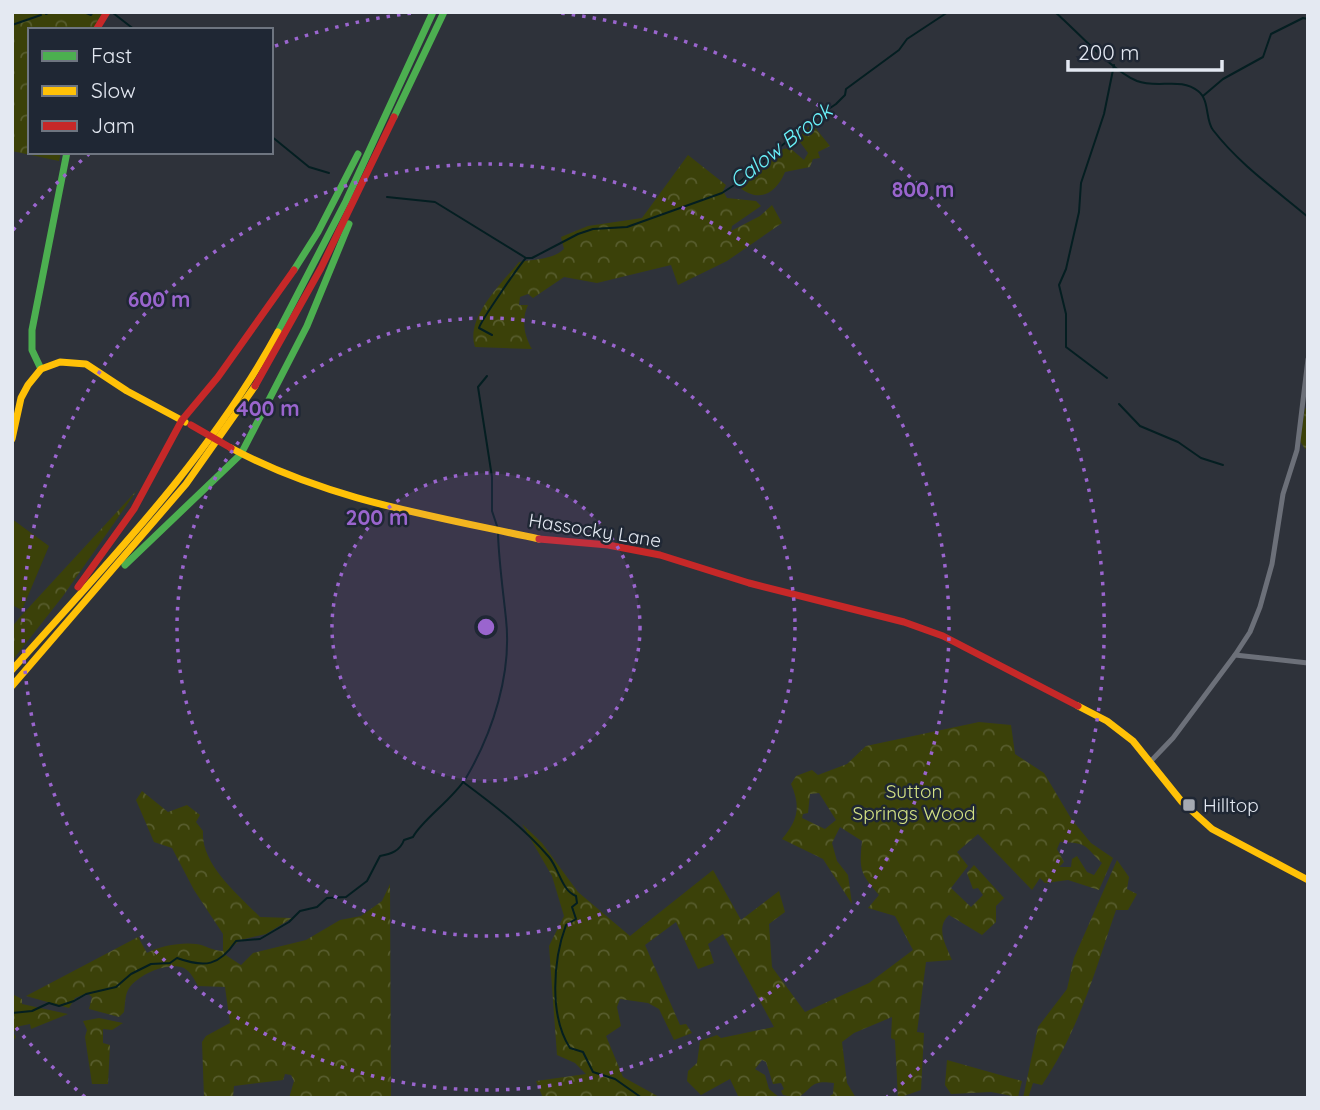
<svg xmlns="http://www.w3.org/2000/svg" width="1320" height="1110" viewBox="0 0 1320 1110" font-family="Quicksand,sans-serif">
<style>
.green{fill:#3b4109}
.forest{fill:url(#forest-crowns);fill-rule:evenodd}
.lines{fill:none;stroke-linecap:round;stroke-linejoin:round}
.stream{stroke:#041e21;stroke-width:2}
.street{stroke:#6c7079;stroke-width:5}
.fast{stroke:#4caf50;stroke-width:7}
.slow{stroke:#ffc107;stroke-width:7}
.jam{stroke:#c62828;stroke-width:7}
.jam-bridge{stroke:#c62828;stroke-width:7}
.ring{fill:none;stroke:#9a65ce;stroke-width:3.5;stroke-dasharray:3.5 7}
.poi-dot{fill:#a4a9b2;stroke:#1f2734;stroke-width:2.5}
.labels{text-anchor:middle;stroke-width:5;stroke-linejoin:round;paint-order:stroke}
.street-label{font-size:19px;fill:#e4e9f2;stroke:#1f2734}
.park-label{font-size:19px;fill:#d4e284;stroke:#1f2734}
.poi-label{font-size:19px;fill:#e4e9f2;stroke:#1f2734;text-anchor:start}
.water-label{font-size:21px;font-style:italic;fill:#6af3fb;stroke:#1f2734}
.centre{fill:#9a65ce;stroke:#1f2734;stroke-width:3.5}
.ring-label{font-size:21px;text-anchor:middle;font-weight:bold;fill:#9a65ce;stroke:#1f2734;stroke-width:5;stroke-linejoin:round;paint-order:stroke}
</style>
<defs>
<pattern id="forest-crowns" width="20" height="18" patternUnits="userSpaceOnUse" patternTransform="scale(1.75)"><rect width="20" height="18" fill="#3b4109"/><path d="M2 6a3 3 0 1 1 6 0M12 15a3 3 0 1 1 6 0" fill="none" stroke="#575c2d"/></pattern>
</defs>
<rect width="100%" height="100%" fill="#2e323a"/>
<!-- green -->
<path class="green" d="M12,519L49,546L22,610L12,605Z"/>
<!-- forest -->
<g class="forest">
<path d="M12,12H103L92,30H30V152H61L59,161L12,151Z"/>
<path d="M812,124L830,146L818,152L820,158L813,159L810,167L785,172C776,194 758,204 738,186L783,149L790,148L804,160L808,153L797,138Z"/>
<path d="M688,155L726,185L723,191L727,198L756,201L761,206L732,226L731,231L760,216L772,205L782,223L727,261L678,285L671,265L597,283L564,277L533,298L528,294L520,297L519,305H528C521,320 524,335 532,349L475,347C465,318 502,283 519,262C534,259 552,260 564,249L561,237L588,226L642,218Z"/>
<path d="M1305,408L1308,411V447L1305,449L1300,441Z"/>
<path d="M138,489L63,596L12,661V627L20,617Z"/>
<path d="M979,722L1011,725L1015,754L1044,773L1072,820L1091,843L1113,858L1099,890L1068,880L1045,883L1040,878L1032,890L978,834L957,852L968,866L951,888L971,907L983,895L978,888L973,889L967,873L974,865L1004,898L996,906V922L982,935L949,915C935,928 946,945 952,960L926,962L917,1032L924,1033L921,1090L898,1098L895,1040L891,1038L892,1017L854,1033L842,1042L847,1083L856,1098H827L833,1094L834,1083C810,1080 814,1087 798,1098L783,1095L781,1091L784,1089L781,1083L773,1084L766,1062L762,1060L755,1069L765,1075L769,1089L780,1098H739L730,1079L701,1095L687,1081L688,1071L697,1063L700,1041L717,1035L721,1038L774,1027L723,934L708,944L714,963L698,969L676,922L645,945L680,1025L686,1024L692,1033L674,1040L659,1009L648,1003L620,999L617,1007L621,1026L606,1036L623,1077L661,1098H543L536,1081L586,1074L575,1063L557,1055L549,946L564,916L552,876L522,824L542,843L578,892L630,936L713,870L741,920L779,891L785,912L769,924L772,967L805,1012L869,983L913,950L895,916L868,908L879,895C860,873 859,870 862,841L840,827L832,843L837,861L848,875L852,904L823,859L782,839C798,820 801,807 791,784L796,776L812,770L818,775L847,764L866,746ZM819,793L836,820L825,829L802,818L803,814L808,813L810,794ZM1060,842C1089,843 1083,845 1102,863L1094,875L1087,872L1077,856L1072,859L1071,867H1059L1064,862L1057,849Z"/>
<path d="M142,791L168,812L187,805L200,815L196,822L203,831C201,865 238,894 260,917L292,918L266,934L240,940L224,954L241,965L253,953L306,940L340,920L361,916L382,901L390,884L391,1098H289L294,1081L291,1075L285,1074L283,1080L234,1086L233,1097H204L202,1042L206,1036L230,1023L225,987L198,986C194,979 191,972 184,968C168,961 136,975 128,990C125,995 125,1006 124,1012L119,1017L89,1009L92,997L87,993L75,998L69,1008L26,996L138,937L147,953C159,946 182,942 196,944C206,945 212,951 223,951V934L194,890L172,848L154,842L136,800Z"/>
<path d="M1117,860L1129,877L1127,889L1137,894L1128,910H1116C1095,971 1079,1030 1042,1085L1033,1083L1028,1098H1023L1038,1027L1067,989L1074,958Z"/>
<path d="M12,994L22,999V1004L68,1014L31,1029L30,1024L20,1026L13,1032L16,1037L12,1042Z"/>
<path d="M99,1018L123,1023L112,1030L103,1029V1043L110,1045L108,1084H92L85,1037L87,1030L83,1021Z"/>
<path d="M947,1060L1022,1081L1018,1097L991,1092L951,1094L945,1085Z"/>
</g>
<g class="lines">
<!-- stream -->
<g class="stream">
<path d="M84,12L91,15L93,12"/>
<path d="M1055,12C1077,31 1111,70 1137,81C1158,89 1180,77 1198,91C1210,100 1205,120 1213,130C1239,164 1276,190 1308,217"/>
<path d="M113,13L135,30"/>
<path d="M1131,13V12"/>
<path d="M46,14L50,12"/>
<path d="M12,25L41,15"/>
<path d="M1203,96L1223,79L1263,57L1271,34L1303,18L1308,19"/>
<path d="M271,136L309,167L329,173"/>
<path d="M387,197L435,202L526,258"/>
<path d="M492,335L479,328C480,322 520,264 526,258H532L578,234L593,229L627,227L722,193L742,180L808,123L836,104L845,95L846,89L899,50L907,39L948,12"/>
<path d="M487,376L478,387L492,477V511L498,529"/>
<path d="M1107,378L1066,347V314L1059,285L1066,269L1079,212L1081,183L1104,114L1114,65"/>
<path d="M1119,404L1140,426L1178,442L1201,458L1223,465"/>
<path d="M463,782C494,805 524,828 549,857C559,869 562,891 576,896L577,903L572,907L576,919L566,925C553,960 549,1016 570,1048L583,1052L593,1072L615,1079L642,1098"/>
<path d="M12,1013L32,1011L49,1003L59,1006L74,1001L86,994L116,987L131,974L151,964L170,963L177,958C205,968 219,966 236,941L260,939L289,922L300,911L317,907L327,898L346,897L367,881L380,856C391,854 400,851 404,840L413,837C422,820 452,800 466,778C493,732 512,673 506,619C503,590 499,563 498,534"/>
</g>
<!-- street -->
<g class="street">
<path d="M1235,655L1308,663"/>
<path d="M1151,761L1173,738L1235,655L1250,632L1260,607L1272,564L1283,494L1297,450L1308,359"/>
</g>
<!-- fast -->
<g class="fast">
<path d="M394,117L444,12"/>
<path d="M294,270L318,232L358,154"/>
<path d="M278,332L346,201L433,12"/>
<path d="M41,369L32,350V330L67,152"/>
<path d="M125,565L241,454L307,326L349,224"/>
</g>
<!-- slow -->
<g class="slow">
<path d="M12,439L21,398L28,385L41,369L60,362L86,364L127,391L185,422"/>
<path d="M231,448C327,500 434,516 539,539"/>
<path d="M12,670C107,563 209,459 278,332"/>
<path d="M12,686L186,484L255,386"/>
<path d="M1078,706L1107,721L1133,741L1182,802L1212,829L1308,880"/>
</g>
<!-- jam -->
<g class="jam">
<path d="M96,30L107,12"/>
<path d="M255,386L321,268L394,117"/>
<path d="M539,539L608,545L660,555L749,583L904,622L943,636L1078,706"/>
<path d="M78,587L134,509L182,420L218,377L294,270"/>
</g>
<!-- jam-bridge -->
<path class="jam-bridge" d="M191,425L231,448"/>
</g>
<!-- distance rings -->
<circle cx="486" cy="627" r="154" fill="#9a65ce" fill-opacity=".12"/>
<g class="ring">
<circle cx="486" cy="627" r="154"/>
<circle cx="486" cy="627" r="309"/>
<circle cx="486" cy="627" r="463"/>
<path d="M85 1097A618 618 0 0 1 13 1024M13 230A618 618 0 0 1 89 154M275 46A618 618 0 0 1 421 12M551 12A618 618 0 0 1 887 1097"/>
</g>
<!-- markers -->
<rect class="poi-dot" x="1182" y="798" width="14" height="14" rx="3.5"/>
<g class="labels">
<!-- street labels -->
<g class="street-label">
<text transform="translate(595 530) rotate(9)" y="7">Hassocky Lane</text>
</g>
<!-- park labels -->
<g class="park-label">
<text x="914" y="798">Sutton<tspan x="914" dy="22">Springs Wood</tspan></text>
</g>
<!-- poi labels -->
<g class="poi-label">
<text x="1203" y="812">Hilltop</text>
</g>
<!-- water labels -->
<g class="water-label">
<text transform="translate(781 146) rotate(-38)" y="7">Calow Brook</text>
</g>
</g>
<circle cx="486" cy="627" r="10" class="centre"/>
<g class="ring-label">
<text x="923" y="197">800 m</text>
<text x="159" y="307">600 m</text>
<text x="268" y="416">400 m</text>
<text x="377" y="525">200 m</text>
</g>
<!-- border -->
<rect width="1320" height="1110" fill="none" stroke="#e4e9f2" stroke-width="28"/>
<!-- legend -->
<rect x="28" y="28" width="245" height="126" fill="#1f2734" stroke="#6e7580" stroke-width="2"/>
<rect x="42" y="51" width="35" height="10" fill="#4caf50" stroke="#6e7580" stroke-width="2"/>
<text x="91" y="63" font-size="21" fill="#e4e9f2">Fast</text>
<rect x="42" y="86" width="35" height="10" fill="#ffc107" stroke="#6e7580" stroke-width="2"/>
<text x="91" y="98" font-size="21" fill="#e4e9f2">Slow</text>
<rect x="42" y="121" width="35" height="10" fill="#c62828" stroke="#6e7580" stroke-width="2"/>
<text x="91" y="133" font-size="21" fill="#e4e9f2">Jam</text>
<!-- scale -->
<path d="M1068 60v10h154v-10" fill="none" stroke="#e4e9f2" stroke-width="3.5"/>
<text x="1078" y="60" font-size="21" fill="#e4e9f2" stroke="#1f2734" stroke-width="5" paint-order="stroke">200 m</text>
</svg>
